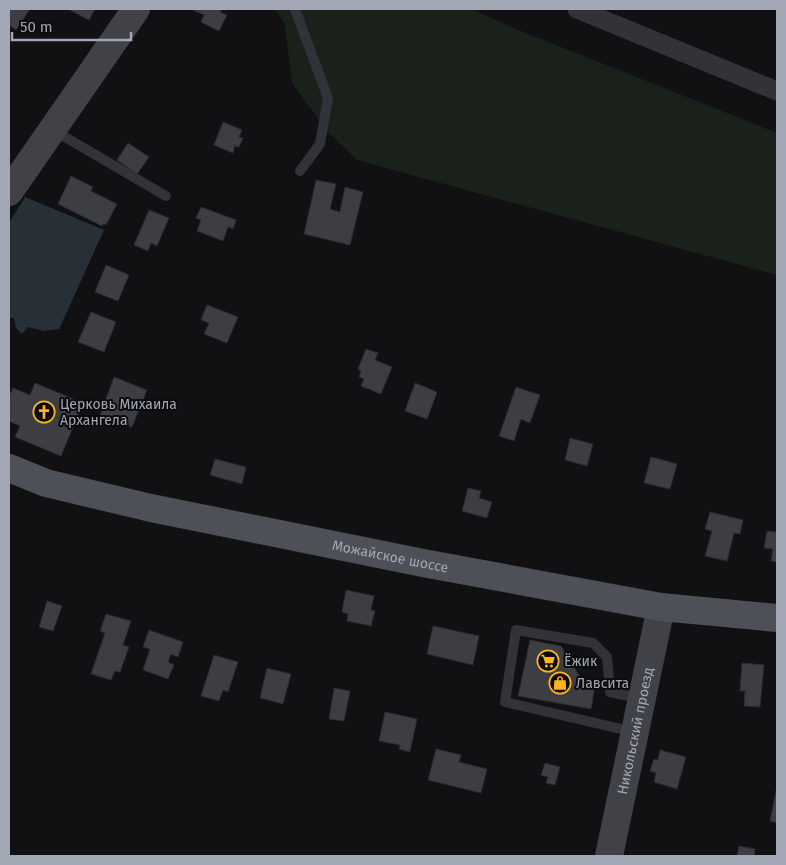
<svg xmlns="http://www.w3.org/2000/svg" width="786" height="865" viewBox="0 0 786 865" font-family="'Fira Sans',sans-serif">
<style>
.green{fill:#19211a}
.water{fill:#273037}
.building{fill:#3d3e43;stroke:#2b2b2f}
.lines{fill:none;stroke-linecap:round;stroke-linejoin:round}
.lane{stroke:#323338;stroke-width:10}
.street{stroke:#323338;stroke-width:19}
.secondary{stroke:#404248;stroke-width:28}
.primary{stroke:#4d5057;stroke-width:28}
.labels{text-anchor:middle;stroke-width:4;stroke-linejoin:round;paint-order:stroke}
.poi-label{font-size:14px;fill:#a1a7b5;stroke:#0c0c0e;text-anchor:start}
.street-label{font-size:14px;fill:#a1a7b5;stroke:#0c0c0e}
</style>
<rect width="100%" height="100%" fill="#111113"/>
<!-- green -->
<path class="green" d="M275,9H471L516,29L777,133V275L357,160L328,132L292,83L285,25Z"/>
<!-- water -->
<path class="water" d="M25,197L104,230L59,329L44,331L28,327L22,334L16,328L14,318H9V223Z"/>
<!-- building -->
<g class="building">
<path d="M9,9H30L16,30L9,25Z"/>
<path d="M68,9H95L89,20Z"/>
<path d="M191,9H222L220,12L227,15L219,31L201,22L204,15Z"/>
<path d="M223,122L242,130L239,137L243,138L239,147L235,146L233,153L214,145Z"/>
<path d="M128,143L149,157L137,174L117,160Z"/>
<path d="M71,176L93,187L91,191L117,204L106,225L103,224L102,226L58,204Z"/>
<path d="M316,180L336,184L330,209L340,212L345,187L363,192L350,245L304,234Z"/>
<path d="M201,207L236,220L233,229L228,227L223,241L197,231L201,220L196,218Z"/>
<path d="M149,210L169,218L157,246L151,243L148,251L134,245Z"/>
<path d="M106,265L129,275L118,301L95,292Z"/>
<path d="M207,305L238,317L227,343L204,334L209,323L201,320Z"/>
<path d="M91,312L116,322L104,352L78,342Z"/>
<path d="M366,349L378,353L375,360L392,367L381,394L361,386L364,379L359,377L361,371L358,369Z"/>
<path d="M114,377L147,390L132,427L100,415Z"/>
<path d="M35,383L83,403L61,456L15,437L20,426L9,421V392L11,393L13,388L30,395Z"/>
<path d="M415,383L437,392L427,419L405,411Z"/>
<path d="M516,387L540,395L530,423L521,419L514,441L499,436Z"/>
<path d="M570,438L593,444L587,466L565,460Z"/>
<path d="M651,457L677,464L670,489L644,483Z"/>
<path d="M215,459L246,467L242,484L210,475Z"/>
<path d="M468,488L481,491L479,498L492,502L487,518L462,511Z"/>
<path d="M710,512L743,520L740,534L734,533L727,561L705,556L712,531L705,529Z"/>
<path d="M767,531L777,532V562L771,561L773,549L764,548Z"/>
<path d="M346,590L374,596L371,610L375,611L371,626L347,621L348,614L342,612Z"/>
<path d="M47,601L62,606L53,631L39,627Z"/>
<path d="M106,614L131,621L123,645L129,647L120,672L115,671L111,680L91,674L105,633L100,631Z"/>
<path d="M433,626L479,636L473,665L427,654Z"/>
<path d="M149,630L183,642L178,657L171,654L168,662L174,665L168,679L143,670L150,649L143,647Z"/>
<path d="M530,640L561,646L580,677L596,680L591,709L518,696Z"/>
<path d="M214,655L238,662L228,692L223,690L219,701L201,696Z"/>
<path d="M742,663L764,665L760,707L744,706L745,691H740Z"/>
<path d="M267,668L291,674L283,704L260,698Z"/>
<path d="M334,688L350,691L344,721L329,719Z"/>
<path d="M385,712L417,719L410,752L399,749L400,745L379,741Z"/>
<path d="M436,749L461,755L459,762L487,769L481,793L428,780Z"/>
<path d="M660,750L686,757L677,789L654,782L656,773L650,771L654,759L658,760Z"/>
<path d="M545,763L560,767L555,785L546,783L548,777L541,775Z"/>
<path d="M777,786V823L770,821Z"/>
<path d="M739,846L755,849L754,856H737Z"/>
</g>
<g class="lines">
<!-- lane -->
<g class="lane">
<path d="M295,9L328,98L320,144L300,171"/>
<path d="M53,130L166,196"/>
<path d="M634,732L505,702L516,630L593,643L607,657L610,692L642,699"/>
</g>
<!-- street -->
<path class="street" d="M577,9L777,91"/>
<!-- secondary -->
<g class="secondary">
<path d="M9,192L136,9"/>
<path id="s1" d="M609,856L661,607"/>
</g>
<!-- primary -->
<path class="primary" id="s2" d="M9,468L46,483L151,508L423,563L661,607L777,618"/>
</g>
<!-- icons -->
<defs>
<g id="church-ring" transform="scale(1.125)"><circle r="9.5" fill="#0c0c0e" stroke="#ffb31d" stroke-width="1.5"/><path d="M-1.2-6h2.4v3.5h3.3v2.4h-3.3V6h-2.4V-.1h-3.3v-2.4h3.3Z" fill="#ffb31d"/></g>
<g id="supermarket-ring" transform="scale(1.125)"><circle r="9.5" fill="#0c0c0e" stroke="#ffb31d" stroke-width="1.5"/><path d="M-6-5.5h2.5l.6 2H6L4.5 2H-2.5L-4.4-4H-6ZM-1.5 3.2a1.3 1.3 0 1 0 .1 0ZM3 3.2a1.3 1.3 0 1 0 .1 0Z" fill="#ffb31d"/></g>
<g id="shop-ring" transform="scale(1.125)"><circle r="9.5" fill="#0c0c0e" stroke="#ffb31d" stroke-width="1.5"/><path d="M-5-2.5h2.3a2.7 3.5 0 0 1 5.4 0H5L5.5 6h-11ZM-1.5-2.5h3a1.5 2.3 0 0 0-3 0Z" fill="#ffb31d"/></g>
</defs>
<g fill-rule="evenodd">
<use href="#church-ring" x="44" y="412"/>
<use href="#supermarket-ring" x="548" y="661"/>
<use href="#shop-ring" x="560" y="683"/>
</g>
<g class="labels">
<!-- poi labels -->
<g class="poi-label">
<text x="60" y="409">Церковь Михаила<tspan x="60" dy="16">Архангела</tspan></text>
<text x="564" y="666">Ёжик</text>
<text x="576" y="688">Лавсита</text>
</g>
<!-- street labels -->
<g class="street-label">
<text dy="5" stroke="none"><textPath href="#s2" startOffset="392">Можайское шоссе</textPath></text>
<text dy="5" stroke="none"><textPath href="#s1" startOffset="128">Никольский проезд</textPath></text>
</g>
</g>
<!-- border -->
<rect width="786" height="865" fill="none" stroke="#a1a7b5" stroke-width="20"/>
<!-- scale -->
<path d="M12 32v8h119v-8" fill="none" stroke="#a1a7b5" stroke-width="2.5"/>
<text x="20" y="32" font-size="15" fill="#a1a7b5" stroke="#0c0c0e" stroke-width="4" paint-order="stroke">50 m</text>
</svg>
